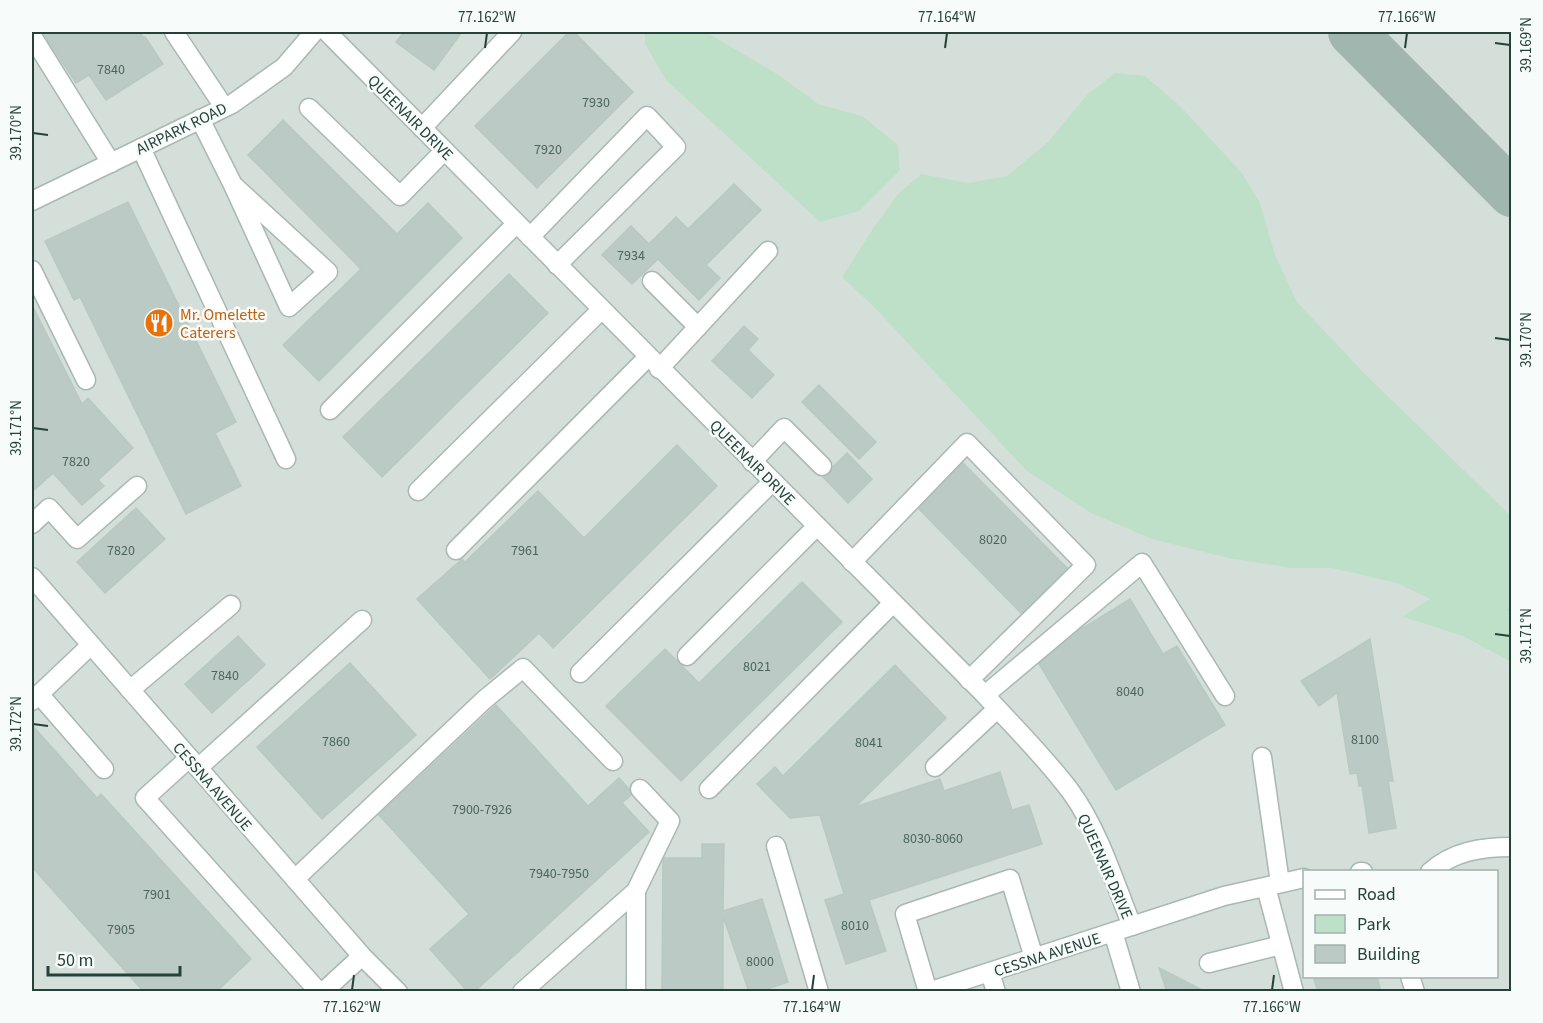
<svg xmlns="http://www.w3.org/2000/svg" width="1543" height="1023" viewBox="0 0 1543 1023" font-family="'Source Sans 3',sans-serif">
<style>
.built{fill:#d4dfda;fill-rule:evenodd}
.green{fill:#bfe0c8}
.lines{fill:none;stroke-linecap:round;stroke-linejoin:round}
.stream{stroke:#8ec9d4;stroke-width:5}
.taxiway{stroke:#a2b6b0;stroke-width:48}
.building{fill:#bbcac4;stroke:#b8c9c2;stroke-width:1.5}
.minor-casing{stroke:#a8b8b2;stroke-width:21}
.minor{stroke:#fff;stroke-width:18}
.ticks{fill:none;stroke:#24423a;stroke-width:2}
.labels{text-anchor:middle;stroke-width:5;stroke-linejoin:round;paint-order:stroke}
.number-label{font-size:14px;fill:#4a645c}
.street-label{font-size:16px;fill:#24423a;stroke:#f7fbf9}
.food-label{font-size:16px;fill:#c56008;stroke:#f7fbf9;text-anchor:start}
.neatline{fill:none;stroke:#24423a;stroke-width:2}
.ticks-label{font-size:15px;text-anchor:middle;fill:#24423a}
</style>
<rect width="100%" height="100%" fill="#e6efeb"/>
<!-- built -->
<path class="built" d="M32,32H1511V579L1402,617L1462,636L1511,662V991H32ZM1304,872H1496V976H1304Z"/>
<!-- green -->
<g class="green">
<path d="M645,32H706L779,75L818,104L862,116L898,145L900,170L859,211L820,222L666,80L645,44Z"/>
<path d="M1115,73L1145,76L1180,106L1242,173L1260,203L1275,255L1297,302L1364,373L1511,516V662L1462,636L1402,617L1430,599L1397,583L1332,568H1291L1229,558L1152,539L1091,513L1026,470L874,307L842,277L874,227L898,194L921,174L969,183L1007,176L1048,142L1087,95Z"/>
</g>
<g class="lines">
<!-- stream -->
<path class="stream" d="M1511,610L1512,611"/>
<!-- taxiway -->
<path class="taxiway" d="M1352,32L1512,193"/>
</g>
<!-- building -->
<g class="building">
<path d="M42,32H139L144,38L145,37L163,64L106,100L89,75L76,83Z"/>
<path d="M404,32H462L434,70L396,42Z"/>
<path d="M569,32H574L633,92L537,188L475,126Z"/>
<path d="M283,120L397,234L428,203L462,238L319,381L283,345L361,269L248,155Z"/>
<path d="M734,184L761,210L706,265L720,278L699,300L658,259L632,284L602,255L631,226L649,244L676,217L688,229Z"/>
<path d="M128,202L236,422L215,433L241,486L186,514L80,297L74,300L45,241Z"/>
<path d="M509,274L548,313L382,477L343,437Z"/>
<path d="M32,305L82,404L88,398L133,448L98,480L104,486L82,505L53,473L32,492Z"/>
<path d="M744,326L758,339L748,350L774,375L752,398L712,361Z"/>
<path d="M819,385L876,442L859,459L802,402Z"/>
<path d="M677,445L717,486L553,648L539,633L490,679L417,599L462,559L465,562L538,491L584,538Z"/>
<path d="M847,453L872,479L848,503L823,477L829,474L833,467Z"/>
<path d="M963,463L1067,568L1021,613L919,509Z"/>
<path d="M136,508L165,539L105,593L77,562Z"/>
<path d="M802,582L842,622L681,781L606,706L665,649L699,683Z"/>
<path d="M1130,599L1163,654L1177,646L1225,725L1116,790L1039,664L1081,629Z"/>
<path d="M238,636L265,665L212,713L185,684Z"/>
<path d="M1370,639L1393,781H1388L1396,828L1369,833L1362,786H1359L1357,773L1350,774L1337,693L1319,706L1301,681Z"/>
<path d="M350,663L416,735L322,819L257,747Z"/>
<path d="M895,665L946,718L855,807L940,779L944,791L1000,772L1012,810L1029,805L1042,844L869,900L886,951L846,964L825,900L844,894L820,815L790,818L757,784L775,767L783,776Z"/>
<path d="M496,705L588,806L619,778L629,789L631,795L622,803L649,832L474,992H468L430,949L469,914L379,815Z"/>
<path d="M32,725L97,798L101,794L251,959L216,992H144L32,867Z"/>
<path d="M702,844H724L723,911L762,899L788,982L758,992H749L723,916V992H662L663,861L664,858H702Z"/>
<path d="M1159,968L1206,992H1167Z"/>
<path d="M1313,976H1377L1381,992H1318Z"/>
</g>
<g class="lines">
<!-- minor casing -->
<g class="minor-casing">
<g id="minor">
<path d="M174,32L224,107"/>
<path d="M327,32L985,695C1014,727 1045,757 1071,792C1099,831 1114,881 1132,926"/>
<path d="M32,36L111,163"/>
<path d="M309,108L400,196L444,151"/>
<path d="M200,119L233,185L289,307L328,272L233,185"/>
<path d="M422,128L512,32"/>
<path d="M141,148L286,459"/>
<path d="M32,201L232,104L284,67L314,32"/>
<path d="M530,237L647,116L676,147L557,265"/>
<path d="M32,270L86,380"/>
<path d="M652,281L698,327"/>
<path d="M659,369L768,251"/>
<path d="M330,410L516,224"/>
<path d="M752,462L784,428L822,466"/>
<path d="M418,491L601,310"/>
<path d="M32,524L49,508L77,539L137,486"/>
<path d="M456,550L648,357"/>
<path d="M852,562L967,443L1086,565L969,680"/>
<path d="M32,577L362,956L398,992"/>
<path d="M687,656L817,526"/>
<path d="M580,673L772,482"/>
<path d="M130,690L231,605"/>
<path d="M39,694L104,769"/>
<path d="M985,695L1142,563L1225,696"/>
<path d="M32,701L91,645"/>
<path d="M1262,757L1280,883"/>
<path d="M189,758L145,798L319,992"/>
<path d="M935,767L997,709"/>
<path d="M198,768L362,620"/>
<path d="M709,789L893,603"/>
<path d="M776,846L819,992"/>
<path d="M1360,872H1363"/>
<path d="M1430,872C1453,851 1482,847 1512,847"/>
<path d="M295,879L484,700L523,668L613,761"/>
<path d="M1266,887L1294,992"/>
<path d="M636,891L670,821L640,789"/>
<path d="M1113,932L1131,992"/>
<path d="M1209,963L1281,945"/>
<path d="M990,972L996,992"/>
<path d="M1410,976L1415,992"/>
<path d="M323,992L362,956"/>
<path d="M522,992L636,891V992"/>
<path d="M928,992L1224,896L1304,878"/>
<path d="M928,992L905,914L1010,879L1034,958"/>
</g>
</g>
<!-- minor -->
<use href="#minor" class="minor"/>
</g>
<!-- ticks -->
<path class="ticks" d="M1495,43L1510,45M485,48L487,33M945,48L947,33M1405,48L1407,33M33,133L48,135M1495,338L1510,340M33,428L48,430M1495,634L1510,636M33,724L48,726M352,990L354,975M812,990L814,975M1272,990L1274,975"/>
<!-- icons -->
<defs>
<g id="restaurant-disc" transform="scale(1.5)"><circle r="9.5" fill="#e8710a" stroke="#f7fbf9"/><path d="M-5-6h1v4h1v-4h1v4h1v-4h1v5L-1.5 .5V6h-2V.5L-5-1ZM5-6V6H3V1.5H1.5Q1.5-4 5-6Z" fill="#fff"/></g>
</defs>
<g fill-rule="evenodd">
<use href="#restaurant-disc" x="159" y="323"/>
</g>
<g class="labels">
<!-- number labels -->
<g class="number-label">
<text x="111" y="74">7840</text>
<text x="596" y="107">7930</text>
<text x="548" y="154">7920</text>
<text x="631" y="260">7934</text>
<text x="76" y="466">7820</text>
<text x="993" y="544">8020</text>
<text x="121" y="555">7820</text>
<text x="525" y="555">7961</text>
<text x="757" y="671">8021</text>
<text x="225" y="680">7840</text>
<text x="1130" y="696">8040</text>
<text x="1365" y="744">8100</text>
<text x="336" y="746">7860</text>
<text x="869" y="747">8041</text>
<text x="482" y="814">7900-7926</text>
<text x="933" y="843">8030-8060</text>
<text x="559" y="878">7940-7950</text>
<text x="157" y="899">7901</text>
<text x="855" y="930">8010</text>
<text x="121" y="934">7905</text>
<text x="760" y="966">8000</text>
</g>
<!-- street labels -->
<g class="street-label">
<text transform="translate(411 117) rotate(45)" y="6">QUEENAIR DRIVE</text>
<text transform="translate(181 128) rotate(-26)" y="6">AIRPARK ROAD</text>
<text transform="translate(753 462) rotate(45)" y="6">QUEENAIR DRIVE</text>
<text transform="translate(213 786) rotate(49)" y="6">CESSNA AVENUE</text>
<text transform="translate(1106 866) rotate(66)" y="6">QUEENAIR DRIVE</text>
<text transform="translate(1047 954) rotate(-18)" y="6">CESSNA AVENUE</text>
</g>
<!-- food labels -->
<g class="food-label">
<text x="180" y="320">Mr. Omelette<tspan x="180" dy="18">Caterers</tspan></text>
</g>
</g>
<!-- border -->
<rect width="1543" height="1023" fill="none" stroke="#f7fbf9" stroke-width="66"/>
<!-- legend -->
<rect x="1303" y="870" width="195" height="108" fill="#f7fbf9" stroke="#a3b1ad" stroke-width="1.5"/>
<rect x="1315" y="890" width="30" height="9" fill="#ffffff" stroke="#a3b1ad" stroke-width="1.5"/>
<text x="1357" y="900" font-size="18" fill="#24423a">Road</text>
<rect x="1315" y="915" width="30" height="18" fill="#bfe0c8" stroke="#a3b1ad" stroke-width="1.5"/>
<text x="1357" y="930" font-size="18" fill="#24423a">Park</text>
<rect x="1315" y="945" width="30" height="18" fill="#bbcac4" stroke="#a3b1ad" stroke-width="1.5"/>
<text x="1357" y="960" font-size="18" fill="#24423a">Building</text>
<!-- scale -->
<path d="M48 966v9h132v-9" fill="none" stroke="#24423a" stroke-width="3"/>
<text x="57" y="966" font-size="18" fill="#24423a" stroke="#f7fbf9" stroke-width="4.5" paint-order="stroke">50 m</text>
<rect x="33" y="33" width="1477" height="957" class="neatline"/>
<g class="ticks-label">
<text x="487" y="22">77.162°W</text>
<text x="947" y="22">77.164°W</text>
<text x="1407" y="22">77.166°W</text>
<text transform="translate(1526 45) rotate(-90)" y="5">39.169°N</text>
<text transform="translate(16 133) rotate(-90)" y="5">39.170°N</text>
<text transform="translate(1526 340) rotate(-90)" y="5">39.170°N</text>
<text transform="translate(16 428) rotate(-90)" y="5">39.171°N</text>
<text transform="translate(1526 636) rotate(-90)" y="5">39.171°N</text>
<text transform="translate(16 724) rotate(-90)" y="5">39.172°N</text>
<text x="352" y="1012">77.162°W</text>
<text x="812" y="1012">77.164°W</text>
<text x="1272" y="1012">77.166°W</text>
</g>
</svg>
